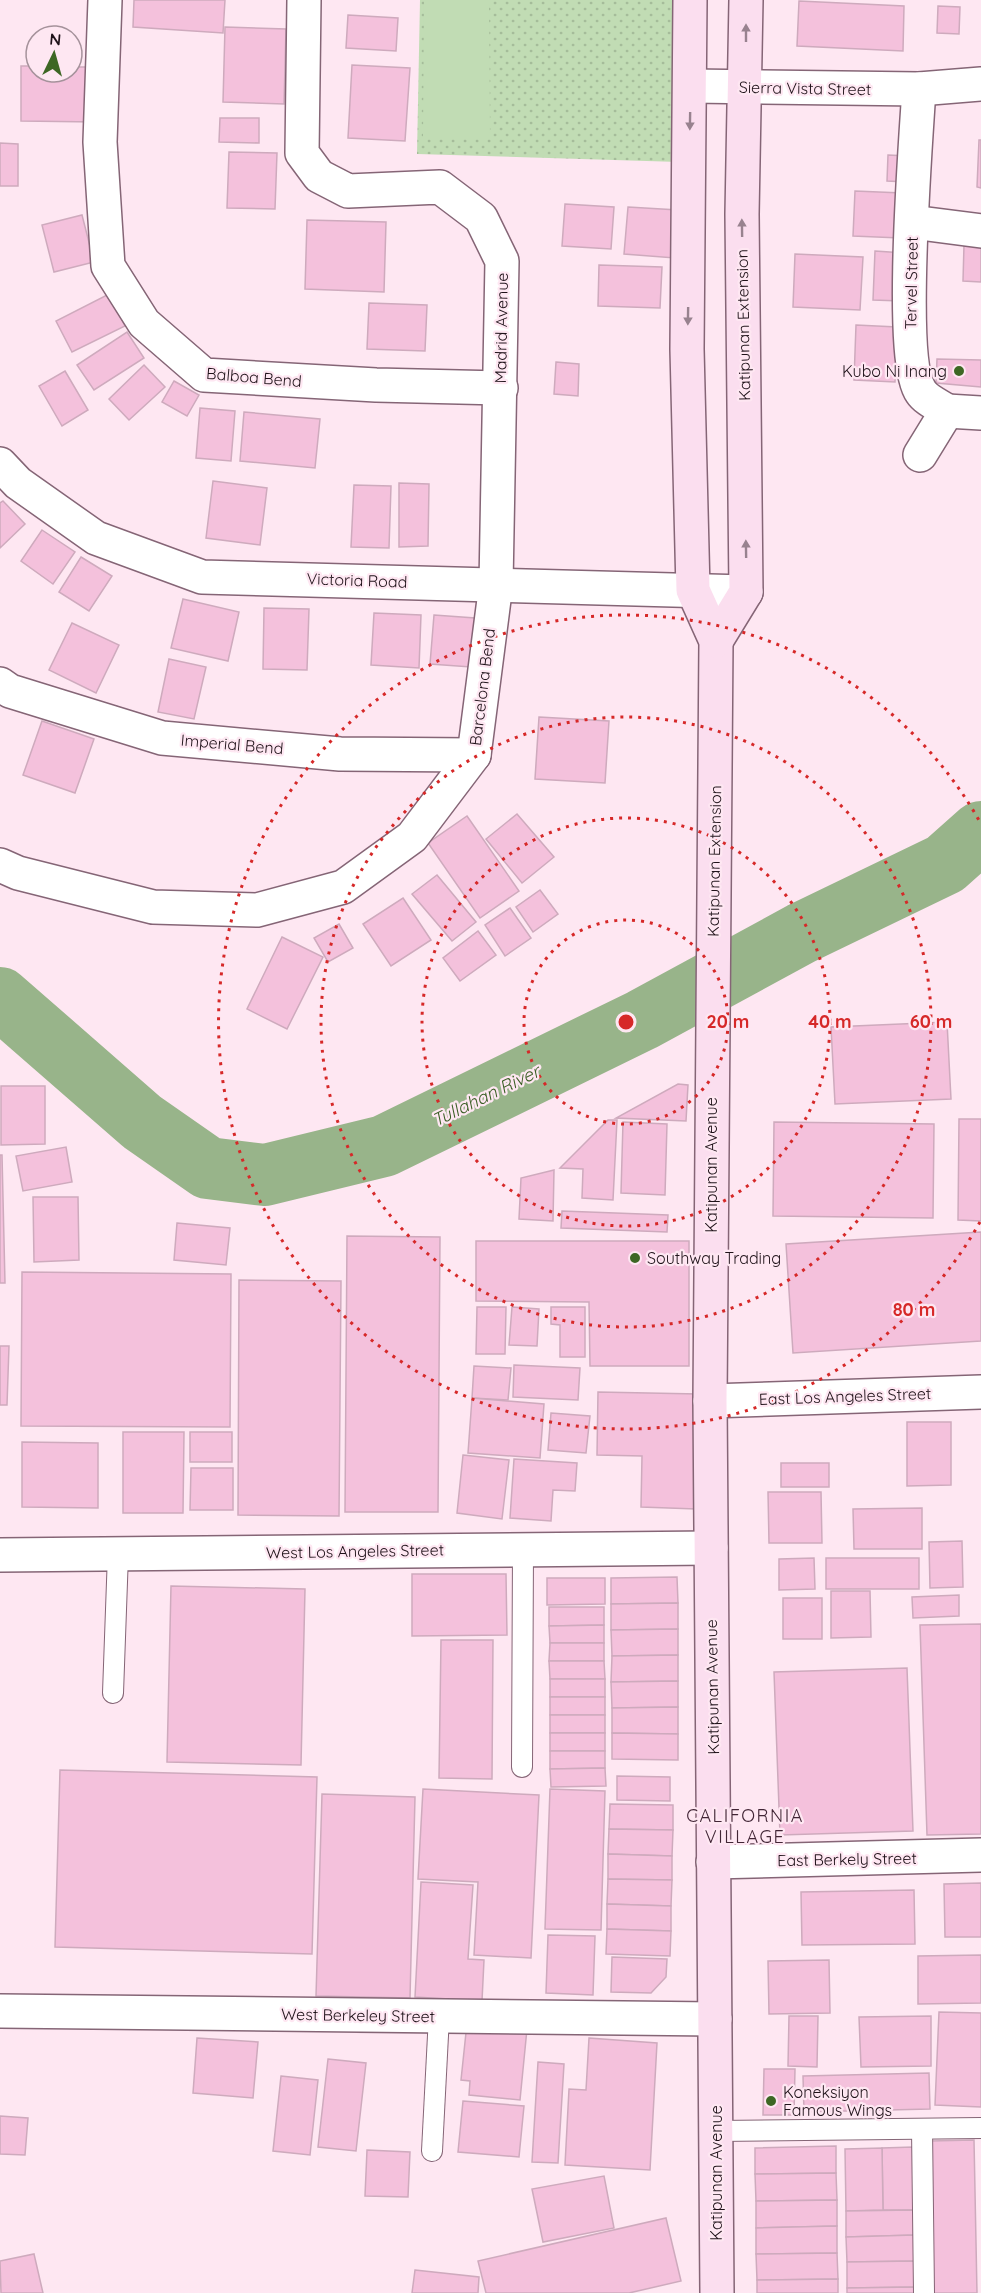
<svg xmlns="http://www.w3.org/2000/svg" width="981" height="2293" viewBox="0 0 981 2293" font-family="Quicksand,sans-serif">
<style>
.grass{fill:url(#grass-dots)}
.pitch{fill:#c1dcb4}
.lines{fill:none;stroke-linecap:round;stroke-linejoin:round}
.river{stroke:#98b48a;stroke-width:62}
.building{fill:#f4c1dc;stroke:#ceaabd;stroke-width:1.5}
.service-casing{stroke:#856576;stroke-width:22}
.minor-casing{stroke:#856576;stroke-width:36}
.tertiary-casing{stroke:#856576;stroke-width:36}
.secondary-casing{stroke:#856576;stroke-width:36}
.service{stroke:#fff;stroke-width:20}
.minor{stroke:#fff;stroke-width:33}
.tertiary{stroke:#fff;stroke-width:33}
.secondary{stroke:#fbdeef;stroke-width:33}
.oneway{fill:#98828f}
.ring{fill:none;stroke:#d62828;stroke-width:3;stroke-dasharray:3 6}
.poi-dot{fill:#3d6724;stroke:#fee7f2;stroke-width:2}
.labels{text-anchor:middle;stroke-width:4.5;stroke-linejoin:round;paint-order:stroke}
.street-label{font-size:16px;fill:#1f1219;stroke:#fee7f2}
.poi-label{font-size:16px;fill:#1f1219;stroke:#fee7f2;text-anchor:start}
.water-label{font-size:18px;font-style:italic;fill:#395e23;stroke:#fee7f2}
.neighbourhood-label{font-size:18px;letter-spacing:1.5px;fill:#412535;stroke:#fee7f2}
.centre{fill:#d62828;stroke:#fee7f2;stroke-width:3}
.ring-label{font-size:18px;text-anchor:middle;font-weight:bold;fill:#d62828;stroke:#fee7f2;stroke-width:4.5;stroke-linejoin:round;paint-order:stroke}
</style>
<defs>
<pattern id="grass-dots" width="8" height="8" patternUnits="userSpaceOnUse" patternTransform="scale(1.5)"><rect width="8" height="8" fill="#c1dcb4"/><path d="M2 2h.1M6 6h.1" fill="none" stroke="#a5bc9a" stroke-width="1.8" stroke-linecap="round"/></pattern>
</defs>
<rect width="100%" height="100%" fill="#fee7f2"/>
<!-- grass -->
<path class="grass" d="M420,0H678L679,162L417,154Z"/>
<!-- pitch -->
<path class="pitch" d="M424,0H489L490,137H423Z"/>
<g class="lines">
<!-- river -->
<path class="river" d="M0,998L142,1122L208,1168L265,1175L384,1146L642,1020L802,933L945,864L981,832"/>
</g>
<!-- building -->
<g class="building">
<path d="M134,0H225L223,33L133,27Z"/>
<path d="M799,1L904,6L903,51L797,46Z"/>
<path d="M938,6L960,7L959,34L937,33Z"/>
<path d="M348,15L398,18L396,51L346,48Z"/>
<path d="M225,27L286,29L284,104L223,102Z"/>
<path d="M352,65L410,68L405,141L348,138Z"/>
<path d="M21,66H36V72H72V67H97L96,122L21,121Z"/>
<path d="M220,118H259V143L219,142Z"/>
<path d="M979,140H981V188L977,187Z"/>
<path d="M0,143L18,144V186H0Z"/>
<path d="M229,152L277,153L275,209L227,208Z"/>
<path d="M888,155L908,156L907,182L887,181Z"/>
<path d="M855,191L902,193L900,238L853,236Z"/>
<path d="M565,204L614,207L611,249L562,246Z"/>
<path d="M628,207L678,210L675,258L624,254Z"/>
<path d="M82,215L94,262L54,272L42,225Z"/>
<path d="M307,220L386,222L384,292L305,289Z"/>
<path d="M964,245H981V282L963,281Z"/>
<path d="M875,251L904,253L901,301L873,300Z"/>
<path d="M795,254L863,257L860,310L793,307Z"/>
<path d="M599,265L662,267L660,308L598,306Z"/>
<path d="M109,294L125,326L72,352L56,321Z"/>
<path d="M369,303L427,305L425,351L367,349Z"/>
<path d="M856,325L897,327L895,382L854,380Z"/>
<path d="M127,332L144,358L94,390L77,365Z"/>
<path d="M937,359L981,360V387L936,383Z"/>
<path d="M556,362L579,364L578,396L554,394Z"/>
<path d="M144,365L165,387L129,420L109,399Z"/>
<path d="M65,371L88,410L62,426L39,386Z"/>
<path d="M174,381L199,395L187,416L162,402Z"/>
<path d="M200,408L235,411L231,461L196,458Z"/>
<path d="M244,412L320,419L315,468L240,461Z"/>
<path d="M213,481L267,488L260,545L206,538Z"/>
<path d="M399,483L429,484L428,546L399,547Z"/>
<path d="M354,485L391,486L389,548L351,547Z"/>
<path d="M3,501L25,524L0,548V503Z"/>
<path d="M42,530L75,552L53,584L21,561Z"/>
<path d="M81,557L112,576L89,611L59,592Z"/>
<path d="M183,599L239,612L228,661L171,648Z"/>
<path d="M264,608L309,609L307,670L263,669Z"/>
<path d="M374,613L421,615L419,668L371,665Z"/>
<path d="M434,615L475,618L471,667L430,664Z"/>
<path d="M72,623L119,645L96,693L49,670Z"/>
<path d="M169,659L206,667L194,719L158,712Z"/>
<path d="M539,717L609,721L605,783L535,779Z"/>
<path d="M42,721L94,739L75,793L23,775Z"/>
<path d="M517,814L554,857L522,883L486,839Z"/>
<path d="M467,816L519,891L480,918L428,843Z"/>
<path d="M437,875L476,922L452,941L412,894Z"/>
<path d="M540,890L558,914L533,932L516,907Z"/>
<path d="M403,898L431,940L391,966L363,924Z"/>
<path d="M510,908L531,938L505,956L485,925Z"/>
<path d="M339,924L353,948L328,962L314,938Z"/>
<path d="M478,931L496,955L460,981L443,958Z"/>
<path d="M282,937L323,957L287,1029L247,1009Z"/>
<path d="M947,1022L951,1099L835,1104L831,1027Z"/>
<path d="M678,1084L688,1085L686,1121L616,1118Z"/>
<path d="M1,1086H45V1144L1,1145Z"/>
<path d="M959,1119H981V1221L958,1220Z"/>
<path d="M608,1120H617L613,1200L582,1198L583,1169L560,1168Z"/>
<path d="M623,1122L667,1124L665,1195L621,1193Z"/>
<path d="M774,1122L934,1124L933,1218L773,1216Z"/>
<path d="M66,1147L72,1182L23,1191L16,1156Z"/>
<path d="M0,1155H2L5,1283H0Z"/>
<path d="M554,1170L553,1221L519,1219L521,1178Z"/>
<path d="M33,1197H78L79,1260L34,1262Z"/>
<path d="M562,1211L668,1215L667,1232L561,1228Z"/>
<path d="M177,1223L230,1228L226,1265L174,1260Z"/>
<path d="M981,1232V1341L793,1353L786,1244Z"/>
<path d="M347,1236L440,1237L438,1512H345Z"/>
<path d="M476,1241H689V1366H590L589,1302L476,1301Z"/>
<path d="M22,1272L231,1274L230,1427L21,1426Z"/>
<path d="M239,1280L341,1281L339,1516L238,1515Z"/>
<path d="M477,1307H506L505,1354H476Z"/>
<path d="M512,1307L539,1309L537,1346L509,1345Z"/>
<path d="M551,1307H585V1357H560V1325L551,1324Z"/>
<path d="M0,1346H9L7,1405H0Z"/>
<path d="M514,1365L580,1368L578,1400L513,1397Z"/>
<path d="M474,1366L511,1368L508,1400L472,1398Z"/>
<path d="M598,1392L698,1394L696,1509L641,1507L642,1456L597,1455Z"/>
<path d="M472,1398L544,1404L540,1458L468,1453Z"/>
<path d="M551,1413L590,1416L586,1453L548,1450Z"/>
<path d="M907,1422H951V1485L907,1486Z"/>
<path d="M123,1432H184L183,1513H123Z"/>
<rect x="190" y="1432" width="42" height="30"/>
<path d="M22,1442L98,1443V1508L22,1507Z"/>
<path d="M463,1455L509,1460L502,1519L457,1513Z"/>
<path d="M514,1459L577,1463L575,1491L553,1490L551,1521L510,1518Z"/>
<rect x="781" y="1463" width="48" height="24"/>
<path d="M191,1468H233V1510H190Z"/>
<path d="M768,1492H821L822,1543H769Z"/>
<path d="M922,1508V1549H854L853,1509Z"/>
<path d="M962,1541L963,1587L930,1588L929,1542Z"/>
<path d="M814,1558L815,1589L779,1590V1559Z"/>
<rect x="826" y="1558" width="93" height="31"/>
<path d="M412,1574H506L507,1635L412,1636Z"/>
<path d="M677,1577L678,1603L611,1604V1578Z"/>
<path d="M547,1578H605V1604L547,1605Z"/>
<path d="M171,1586L305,1589L301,1765L167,1762Z"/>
<path d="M831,1591H870L871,1637L831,1638Z"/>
<path d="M959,1595V1616L913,1618L912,1597Z"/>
<rect x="783" y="1598" width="39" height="41"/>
<path d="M678,1603V1629L611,1630V1604Z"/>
<path d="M549,1607H604V1625L549,1626Z"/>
<path d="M981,1624V1834L927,1835L920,1625Z"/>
<path d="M604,1625V1643H550L549,1626Z"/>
<path d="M678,1629V1655L612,1656L611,1630Z"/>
<path d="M441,1640H493L492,1779L439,1778Z"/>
<path d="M550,1643H604V1661H549Z"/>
<path d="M678,1655V1681L611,1682L612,1656Z"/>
<path d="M549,1661H604L605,1679H550Z"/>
<path d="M907,1668L913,1831L780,1835L774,1672Z"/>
<rect x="550" y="1679" width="55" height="18"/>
<path d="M678,1681V1707L612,1708L611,1682Z"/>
<rect x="550" y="1697" width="55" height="18"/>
<path d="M678,1707V1734L612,1733V1708Z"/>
<rect x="550" y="1715" width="55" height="18"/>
<rect x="550" y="1733" width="55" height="18"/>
<path d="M612,1733L678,1734V1760L612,1759Z"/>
<path d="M550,1751H605V1768L550,1769Z"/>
<path d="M605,1768L606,1786L551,1787L550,1769Z"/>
<path d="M60,1770L317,1777L312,1954L55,1947Z"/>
<path d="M617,1776L670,1777V1801L617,1800Z"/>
<path d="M423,1789L539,1795L531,1958L474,1955L478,1882L418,1879Z"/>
<path d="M550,1789L605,1791L601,1930L545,1929Z"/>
<path d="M322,1794L415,1797L410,1998L316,1996Z"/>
<path d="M610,1804L673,1805V1830L609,1829Z"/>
<path d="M609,1829L673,1830L672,1856L608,1854Z"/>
<path d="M608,1854L672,1856V1880L608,1879Z"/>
<path d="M608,1879L672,1880L671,1906L607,1904Z"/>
<path d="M421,1882L473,1885L468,1959L484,1960L482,2001L415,1997Z"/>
<path d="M981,1883V1937H945L944,1884Z"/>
<path d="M914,1890L915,1944L802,1945L801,1892Z"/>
<path d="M607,1904L671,1906V1931L607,1929Z"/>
<path d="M607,1929L671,1931L670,1956L606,1954Z"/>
<path d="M548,1935L595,1936L593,1995L546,1993Z"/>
<path d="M981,1955V2003L918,2004V1956Z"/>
<path d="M612,1957L667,1959L666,1977L651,1993L611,1992Z"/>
<path d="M829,1960L830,2013L769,2014L768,1961Z"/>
<path d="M939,2012L981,2013V2107L935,2105Z"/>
<path d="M789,2016H818L817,2067L788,2066Z"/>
<path d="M931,2016V2066L861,2067L859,2017Z"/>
<path d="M467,2023L527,2029L520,2100L469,2095L470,2081L461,2080Z"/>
<path d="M197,2038L258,2042L253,2098L193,2093Z"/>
<path d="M589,2038L657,2043L650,2170L565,2165L569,2089L586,2090Z"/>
<path d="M328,2059L366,2063L356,2151L318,2147Z"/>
<path d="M538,2062L564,2064L558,2163L532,2162Z"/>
<path d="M764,2069H795L794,2115H763Z"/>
<path d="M929,2073L930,2109L804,2112L803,2076Z"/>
<path d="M281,2076L318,2080L310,2155L273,2151Z"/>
<path d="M463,2101L524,2106L519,2157L458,2152Z"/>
<path d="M0,2116L28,2118L25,2155L0,2154Z"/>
<path d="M974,2140L977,2293H933L930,2141Z"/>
<path d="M836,2146V2173L755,2174V2148Z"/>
<path d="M913,2147L914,2210H883L882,2148Z"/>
<path d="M882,2148L883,2210L846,2211L845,2149Z"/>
<path d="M367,2150L410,2152L408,2197L365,2196Z"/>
<path d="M836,2173L837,2200L756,2201L755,2174Z"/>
<path d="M604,2176L614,2228L543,2242L532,2189Z"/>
<path d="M837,2200V2226L756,2228V2201Z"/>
<path d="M914,2210L915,2235L846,2237V2211Z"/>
<path d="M666,2218L681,2281L629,2293H486L478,2261Z"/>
<path d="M837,2226V2253L756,2254V2228Z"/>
<path d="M915,2235V2261L847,2262L846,2237Z"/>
<path d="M837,2253L838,2279L757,2280L756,2254Z"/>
<path d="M34,2254L43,2293H1L0,2261Z"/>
<path d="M915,2261V2287L847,2288V2262Z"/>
<path d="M415,2270L479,2277L478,2293H412Z"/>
<path d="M838,2279V2293H757V2280Z"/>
<path d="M915,2287V2293H847V2288Z"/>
</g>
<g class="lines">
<!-- service casing -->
<g class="service-casing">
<g id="service">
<path d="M113,1693L118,1554"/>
<path d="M522,1767L523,1550"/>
<path d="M922,2129L924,2293"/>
<path d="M716,2131L981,2128"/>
<path d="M432,2151L439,2016"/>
</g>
</g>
<!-- minor casing -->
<g class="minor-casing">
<g id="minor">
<path d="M105,0L100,142L108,266L144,323L204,375L376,385L501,388"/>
<path d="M691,86L919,89L981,84"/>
<path d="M919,89C916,138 898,361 921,392C926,400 940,406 947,411L920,455"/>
<path d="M912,222L981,231"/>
<path d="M947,411L981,413"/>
<path d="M0,464L18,483L96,538L202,577L746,592"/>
<path d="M0,684L10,691L162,738L340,754L474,755"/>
<path d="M0,865L18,873L153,907L257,910L343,887L412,837L474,755L496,584L502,261L481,218L440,187L348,191L319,176L302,153L304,0"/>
<path d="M710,1401L981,1392"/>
<path d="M0,1555L711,1548"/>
<path d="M0,2011L715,2019"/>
</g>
</g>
<!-- tertiary casing -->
<g class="tertiary-casing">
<path id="tertiary" d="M713,1862L981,1855"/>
</g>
<!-- secondary casing -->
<g class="secondary-casing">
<g id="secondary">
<path d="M690,0L687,349L693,590L716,641L710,1401L717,2293"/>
<path d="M716,641L746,592L742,214L746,0"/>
</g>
</g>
<!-- service -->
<use href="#service" class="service"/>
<!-- minor -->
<use href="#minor" class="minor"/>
<!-- tertiary -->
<use href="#tertiary" class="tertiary"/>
<!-- secondary -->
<use href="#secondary" class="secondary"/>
</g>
<!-- one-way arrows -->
<defs><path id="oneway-solid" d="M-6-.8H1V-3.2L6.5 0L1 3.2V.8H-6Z" transform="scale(1.5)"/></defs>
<g class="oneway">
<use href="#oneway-solid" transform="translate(746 33) rotate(-90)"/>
<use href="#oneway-solid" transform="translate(690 121) rotate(91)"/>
<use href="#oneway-solid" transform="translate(742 228) rotate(-91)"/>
<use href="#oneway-solid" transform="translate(688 316) rotate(91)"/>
<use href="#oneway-solid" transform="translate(746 549) rotate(-91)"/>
</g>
<!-- distance rings -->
<g class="ring">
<circle cx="626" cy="1022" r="102"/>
<circle cx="626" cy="1022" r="204"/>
<circle cx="626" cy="1022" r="305"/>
<path d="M980 1222A407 407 0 1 1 980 822"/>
</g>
<!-- markers -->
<g class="poi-dot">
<circle cx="959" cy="371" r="6"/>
<circle cx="635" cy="1258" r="6"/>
<circle cx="771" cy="2101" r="6"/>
</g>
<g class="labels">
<!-- street labels -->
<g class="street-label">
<text transform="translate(805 88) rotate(1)" y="6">Sierra Vista Street</text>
<text transform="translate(911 283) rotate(-89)" y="6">Tervel Street</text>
<text transform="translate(743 325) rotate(-91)" y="6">Katipunan Extension</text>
<text transform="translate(501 328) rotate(-89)" y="6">Madrid Avenue</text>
<text transform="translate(254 377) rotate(5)" y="6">Balboa Bend</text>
<text transform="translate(357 580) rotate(2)" y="6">Victoria Road</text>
<text transform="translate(482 687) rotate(-83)" y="6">Barcelona Bend</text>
<text transform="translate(232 744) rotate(5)" y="6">Imperial Bend</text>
<text transform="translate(714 861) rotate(-89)" y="6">Katipunan Extension</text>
<text transform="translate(711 1165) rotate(-90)" y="6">Katipunan Avenue</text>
<text transform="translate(845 1396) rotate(-2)" y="6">East Los Angeles Street</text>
<text transform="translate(355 1551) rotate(-1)" y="6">West Los Angeles Street</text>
<text transform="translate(712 1687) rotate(-91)" y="6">Katipunan Avenue</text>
<text transform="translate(847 1859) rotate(-1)" y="6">East Berkely Street</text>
<text transform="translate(358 2015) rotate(1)" y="6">West Berkeley Street</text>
<text transform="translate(716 2173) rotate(-90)" y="6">Katipunan Avenue</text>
</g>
<!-- poi labels -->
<g class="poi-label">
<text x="947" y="377" text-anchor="end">Kubo Ni Inang</text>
<text x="647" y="1264">Southway Trading</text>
<text x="783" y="2098">Koneksiyon<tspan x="783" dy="18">Famous Wings</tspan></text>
</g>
<!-- water labels -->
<g class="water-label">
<text transform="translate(486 1096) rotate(-26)" y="6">Tullahan River</text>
</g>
<!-- neighbourhood labels -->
<g class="neighbourhood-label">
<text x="745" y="1822">CALIFORNIA<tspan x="745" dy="21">VILLAGE</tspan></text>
</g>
</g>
<circle cx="626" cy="1022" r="9" class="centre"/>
<g class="ring-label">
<text x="728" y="1028">20 m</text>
<text x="830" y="1028">40 m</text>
<text x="931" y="1028">60 m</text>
<text x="914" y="1316">80 m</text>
</g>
<!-- north arrow -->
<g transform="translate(54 54) rotate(5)"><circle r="28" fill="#fee7f2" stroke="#a5929b" stroke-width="1.5"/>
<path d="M0-4.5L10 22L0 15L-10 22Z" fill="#3d6724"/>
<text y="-9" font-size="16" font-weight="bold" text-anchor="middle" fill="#1f1219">N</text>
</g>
</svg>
